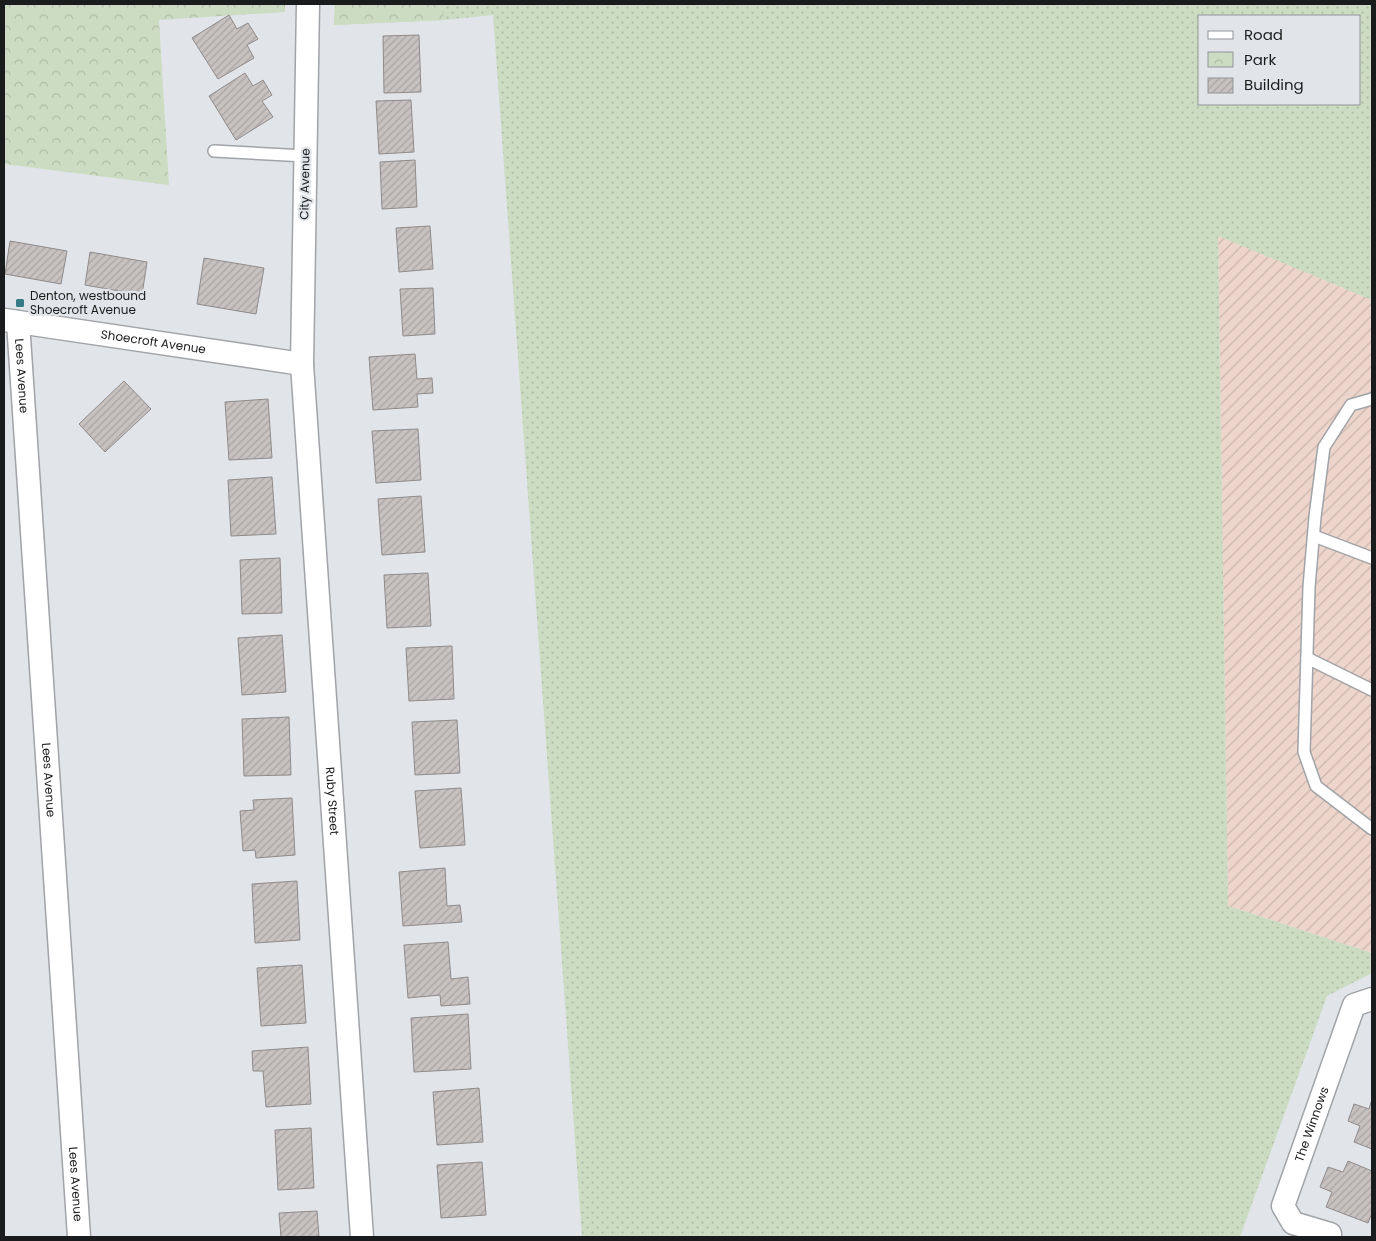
<svg xmlns="http://www.w3.org/2000/svg" width="1376" height="1241" viewBox="0 0 1376 1241" font-family="Poppins,sans-serif">
<style>
.industrial{fill:url(#industrial-furrows)}
.grass{fill:url(#grass-dots);fill-rule:evenodd}
.park{fill:url(#park-crowns)}
.building{fill:url(#building-hatch);stroke:#908a8a}
.lines{fill:none;stroke-linecap:round;stroke-linejoin:round}
.lane-casing{stroke:#a0a3a7;stroke-width:14}
.street-casing{stroke:#a0a3a7;stroke-width:25}
.lane{stroke:#fff;stroke-width:11}
.street{stroke:#fff;stroke-width:22}
.poi-dot{fill:#347b85;stroke:#e1e5e9;stroke-width:2}
.labels{text-anchor:middle;stroke-width:4.5;stroke-linejoin:round;paint-order:stroke}
.street-label{font-size:12px;fill:#1a1b1c;stroke:#e1e5e9}
.poi-label{font-size:12px;fill:#1a1b1c;stroke:#e1e5e9;text-anchor:start}
</style>
<defs>
<pattern id="industrial-furrows" width="10" height="10" patternUnits="userSpaceOnUse" patternTransform="scale(1.25)"><rect width="10" height="10" fill="#edd5cb"/><path d="M-1 1l2-2M0 10L10 0M9 11l2-2" fill="none" stroke="#cbb6ae"/></pattern>
<pattern id="grass-dots" width="8" height="8" patternUnits="userSpaceOnUse" patternTransform="scale(1.25)"><rect width="8" height="8" fill="#ccdcc3"/><path d="M2 2h.1M6 6h.1" fill="none" stroke="#afbca7" stroke-width="1.8" stroke-linecap="round"/></pattern>
<pattern id="park-crowns" width="20" height="18" patternUnits="userSpaceOnUse" patternTransform="scale(1.25)"><rect width="20" height="18" fill="#ccdcc3"/><path d="M2 6a3 3 0 1 1 6 0M12 15a3 3 0 1 1 6 0" fill="none" stroke="#afbca7"/></pattern>
<pattern id="building-hatch" width="6" height="6" patternUnits="userSpaceOnUse" patternTransform="scale(1.25)"><rect width="6" height="6" fill="#c7c1c0"/><path d="M-1 1l2-2M0 6l6-6M5 7l2-2" fill="none" stroke="#aaa5a4"/></pattern>
</defs>
<rect width="100%" height="100%" fill="#e1e5e9"/>
<!-- industrial -->
<path class="industrial" d="M1218,235L1372,300V953L1228,906Z"/>
<!-- grass -->
<path class="grass" d="M335,4H1372V300L1218,236L1228,906L1372,953V973L1327,996L1240,1237H582L493,15L445,20L334,25ZM1200,16H1360V104H1200Z"/>
<!-- park -->
<g class="park">
<path d="M4,4H285V12L159,20L169,185L4,164Z"/>
<path d="M335,4H440L445,20L334,25Z"/>
</g>
<!-- building -->
<g class="building">
<path d="M229,15L237,29L248,23L258,39L247,45L254,58L218,79L192,38Z"/>
<path d="M419,35L421,92L384,93L383,36Z"/>
<path d="M245,73L253,86L263,80L272,95L262,101L273,117L236,140L209,96Z"/>
<path d="M411,100L414,152L379,154L376,101Z"/>
<path d="M415,160L417,207L382,209L380,162Z"/>
<path d="M430,226L433,269L399,272L396,228Z"/>
<path d="M10,241L67,251L61,284L5,274Z"/>
<path d="M90,252L147,262L142,295L85,285Z"/>
<path d="M204,258L264,268L256,314L197,304Z"/>
<path d="M433,288L435,334L403,336L400,289Z"/>
<path d="M415,354L417,379L432,378L433,393L417,394L418,407L373,410L369,357Z"/>
<path d="M124,381L151,409L105,452L79,424Z"/>
<path d="M268,399L272,458L229,460L225,402Z"/>
<path d="M418,429L421,480L376,483L372,431Z"/>
<path d="M272,477L276,534L231,536L228,480Z"/>
<path d="M421,496L425,552L382,555L378,499Z"/>
<path d="M280,558L282,613L242,614L240,560Z"/>
<path d="M428,573L431,626L387,628L384,575Z"/>
<path d="M282,635L286,692L242,695L238,638Z"/>
<path d="M452,646L454,699L409,701L406,648Z"/>
<path d="M289,717L291,775L244,776L242,719Z"/>
<path d="M457,720L460,773L415,775L412,722Z"/>
<path d="M461,788L465,845L420,848L415,791Z"/>
<path d="M292,798L295,855L256,858L255,850L243,851L240,811L254,810L253,800Z"/>
<path d="M445,868L447,906L460,905L462,922L403,926L399,872Z"/>
<path d="M297,881L300,940L255,943L252,884Z"/>
<path d="M448,942L451,979L468,977L470,1004L441,1006L440,995L408,998L404,945Z"/>
<path d="M302,965L306,1023L261,1026L257,968Z"/>
<path d="M468,1014L471,1069L414,1072L411,1018Z"/>
<path d="M308,1047L311,1104L266,1107L263,1071H253L252,1051Z"/>
<path d="M479,1088L483,1142L437,1145L433,1092Z"/>
<path d="M1372,1099V1149L1354,1142L1360,1126L1348,1121L1354,1104L1369,1109Z"/>
<path d="M311,1128L314,1188L278,1190L275,1130Z"/>
<path d="M1348,1161L1372,1171V1213L1368,1223L1326,1207L1332,1192L1320,1187L1328,1167L1343,1172Z"/>
<path d="M482,1162L486,1215L441,1218L437,1165Z"/>
<path d="M317,1211L319,1237H281L279,1213Z"/>
</g>
<g class="lines">
<!-- lane casing -->
<g class="lane-casing">
<g id="lane">
<path d="M214,151L305,156"/>
<path d="M1372,399L1351,405L1324,447L1315,517L1309,587L1304,752L1316,786L1372,829"/>
<path d="M1314,536L1372,558"/>
<path d="M1307,658L1372,690"/>
</g>
</g>
<!-- street casing -->
<g class="street-casing">
<g id="street">
<path id="s1" d="M308,4L302,364L362,1237"/>
<path id="s2" d="M5,320L302,364"/>
<path id="s3" d="M18,322L79,1237"/>
<path id="s4" d="M1330,1234L1293,1223L1283,1206L1354,1005L1372,999"/>
</g>
</g>
<!-- lane -->
<use href="#lane" class="lane"/>
<!-- street -->
<use href="#street" class="street"/>
</g>
<!-- markers -->
<rect class="poi-dot" x="15" y="298" width="10" height="10" rx="2.5"/>
<g class="labels">
<!-- street labels -->
<g class="street-label">
<text transform="translate(305 184) rotate(-89)" y="4">City Avenue</text>
<text dy="4" stroke="none"><textPath href="#s2" startOffset="150">Shoecroft Avenue</textPath></text>
<text dy="4" stroke="none"><textPath href="#s3" startOffset="54">Lees Avenue</textPath></text>
<text dy="4" stroke="none"><textPath href="#s3" startOffset="459">Lees Avenue</textPath></text>
<text dy="4" stroke="none"><textPath href="#s1" startOffset="798">Ruby Street</textPath></text>
<text dy="4" stroke="none"><textPath href="#s4" startOffset="145">The Winnows</textPath></text>
<text dy="4" stroke="none"><textPath href="#s3" startOffset="864">Lees Avenue</textPath></text>
</g>
<!-- poi labels -->
<g class="poi-label">
<text x="30" y="300">Denton, westbound<tspan x="30" dy="14">Shoecroft Avenue</tspan></text>
</g>
</g>
<!-- border -->
<rect width="1376" height="1241" fill="none" stroke="#1a1b1c" stroke-width="10"/>
<!-- legend -->
<rect x="1198" y="15" width="162" height="90" fill="#e1e5e9" stroke="#919497"/>
<rect x="1208" y="31" width="25" height="8" fill="#ffffff" stroke="#919497"/>
<text x="1244" y="40" font-size="15" fill="#1a1b1c">Road</text>
<rect x="1208" y="52" width="25" height="15" fill="url(#park-crowns)" stroke="#919497"/>
<text x="1244" y="65" font-size="15" fill="#1a1b1c">Park</text>
<rect x="1208" y="78" width="25" height="15" fill="url(#building-hatch)" stroke="#919497"/>
<text x="1244" y="90" font-size="15" fill="#1a1b1c">Building</text>
</svg>
